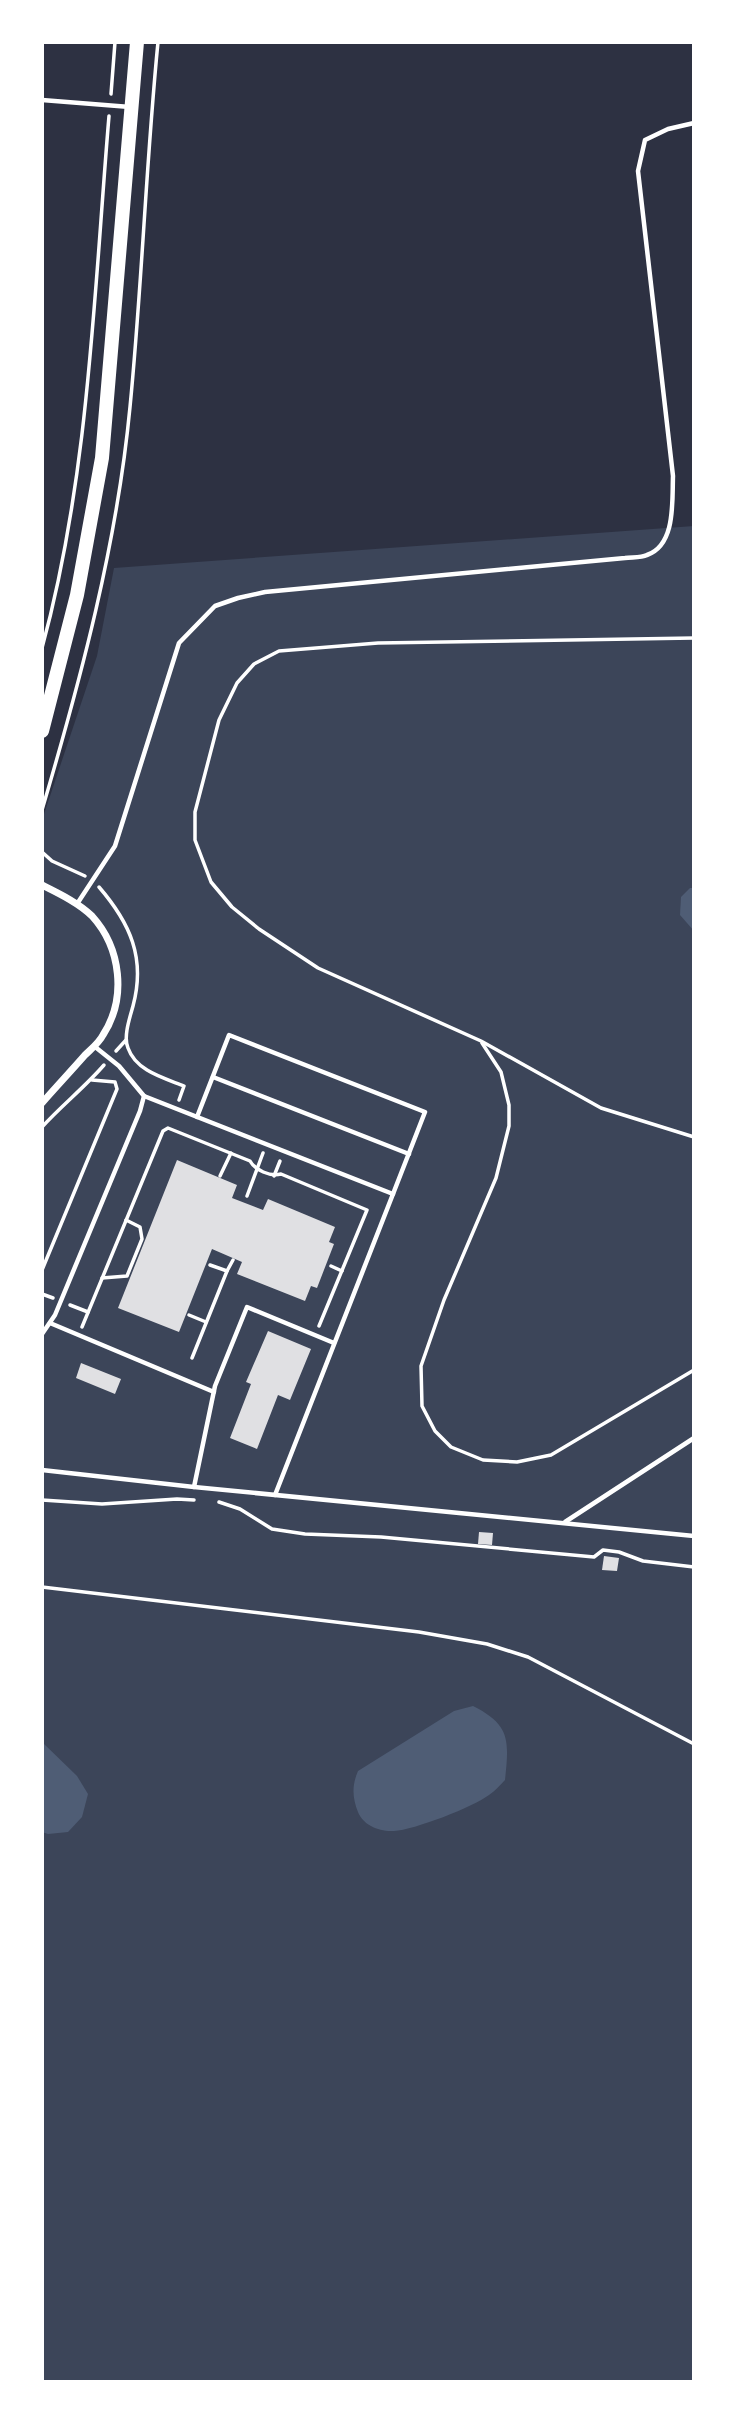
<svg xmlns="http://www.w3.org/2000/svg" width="736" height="2424" viewBox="0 0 736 2424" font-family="'Public Sans',sans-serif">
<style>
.green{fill:#3c4559}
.water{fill:#4f5d75}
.building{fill:#e0e0e3}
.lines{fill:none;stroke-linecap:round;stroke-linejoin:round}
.path{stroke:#fff;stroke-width:3.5}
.service{stroke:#fff;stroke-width:4.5}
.minor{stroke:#fff;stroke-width:7}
.primary{stroke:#fff;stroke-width:14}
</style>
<rect width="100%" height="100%" fill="#2d3142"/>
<!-- green -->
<path class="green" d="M694,526V2382H42V820L97,656L114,568Z"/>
<!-- water -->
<g class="water">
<path d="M690,888H694V931L680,915L681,897Z"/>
<path d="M473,1706C511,1725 509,1741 505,1780C500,1785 495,1791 489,1795C473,1807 414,1830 394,1831C379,1832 363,1825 358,1812C352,1797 352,1785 358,1771L454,1711Z"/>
<path d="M42,1742L77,1776L88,1794L82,1817L68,1832L48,1834L42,1832Z"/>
</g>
<!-- building -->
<g class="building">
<path d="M177,1160L237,1185L232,1198L263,1210L268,1199L335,1227L329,1242L334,1244L317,1288L311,1286L305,1301L237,1274L242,1262L212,1249L179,1332L118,1308Z"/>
<path d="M268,1331L311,1349L290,1400L278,1395L257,1449L230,1438L251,1384L246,1382Z"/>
<path d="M81,1363L121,1379L115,1394L76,1378Z"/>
<path d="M479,1532L493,1533L492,1545L478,1544Z"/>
<path d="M604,1556L619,1558L617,1571L602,1570Z"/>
</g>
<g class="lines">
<!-- path -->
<g class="path">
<path d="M111,94L115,42"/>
<path d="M694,638L378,643L279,651L254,664L237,683L219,720L195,812V840L211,882L232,907L259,929L318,968L481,1041L601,1108L694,1137"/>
<path d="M42,648C89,476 94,293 109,116"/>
<path d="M42,810C81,678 117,544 130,407C142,285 146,163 158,42"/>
<path d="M42,852L52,861L85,876"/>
<path d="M99,887C130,923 146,958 133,1006C130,1017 123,1037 128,1048C136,1071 164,1078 184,1086L179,1100"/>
<path d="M482,1043L501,1072L509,1105V1126L496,1178L444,1300L421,1366L422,1406L435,1431L451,1447L483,1460L517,1462L551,1455L694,1370"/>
<path d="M116,1051L126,1040"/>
<path d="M42,1127C62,1105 85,1087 104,1065"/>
<path d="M220,1176L231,1153"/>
<path d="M274,1176L280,1161"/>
<path d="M247,1196L263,1153"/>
<path d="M331,1266L342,1271"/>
<path d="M42,1270L117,1089L115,1082L92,1080"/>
<path d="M227,1271L233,1260"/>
<path d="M102,1278L127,1276L142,1239L140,1227L126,1220"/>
<path d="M42,1294L53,1298"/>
<path d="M70,1305L88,1312"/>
<path d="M189,1315L206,1322"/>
<path d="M82,1327L163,1131L168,1128L250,1161C255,1170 270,1177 281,1174L367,1210L319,1326"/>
<path d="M192,1358L227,1271L210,1265"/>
<path d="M42,1500L102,1504L177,1499L194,1500"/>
<path d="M219,1502L240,1509L272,1529L305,1534L381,1537L594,1557L603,1550L619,1552L643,1561L694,1567"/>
<path d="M42,1587L419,1632L487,1644L528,1657L694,1744"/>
</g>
<!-- service -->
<g class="service">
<path d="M42,100L130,107"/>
<path d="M77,904L115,846L179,643L215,606L238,598L265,592L625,558C632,557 641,558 647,555C676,545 672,501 673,476L638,171L645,140L668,129L694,123"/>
<path d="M213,1077L409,1154"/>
<path d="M144,1096L393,1194L275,1495"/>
<path d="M197,1117L229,1035L425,1112L393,1194"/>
<path d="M50,1323L214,1392"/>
<path d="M42,1334L55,1315L140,1111L144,1096L119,1066L94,1046"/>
<path d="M42,1470L194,1487L694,1536"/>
<path d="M194,1487L215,1386L247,1307L334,1343"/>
<path d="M565,1522L694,1438"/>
</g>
<!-- minor -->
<path class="minor" d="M42,885C58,893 79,903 92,916C121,948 127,998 103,1035C99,1043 91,1049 85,1055C71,1071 56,1087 42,1103"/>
<!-- primary -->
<path class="primary" d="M42,731L77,595L102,458L137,42"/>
</g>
<!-- border -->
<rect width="736" height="2424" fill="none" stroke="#ffffff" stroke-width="88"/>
</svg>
